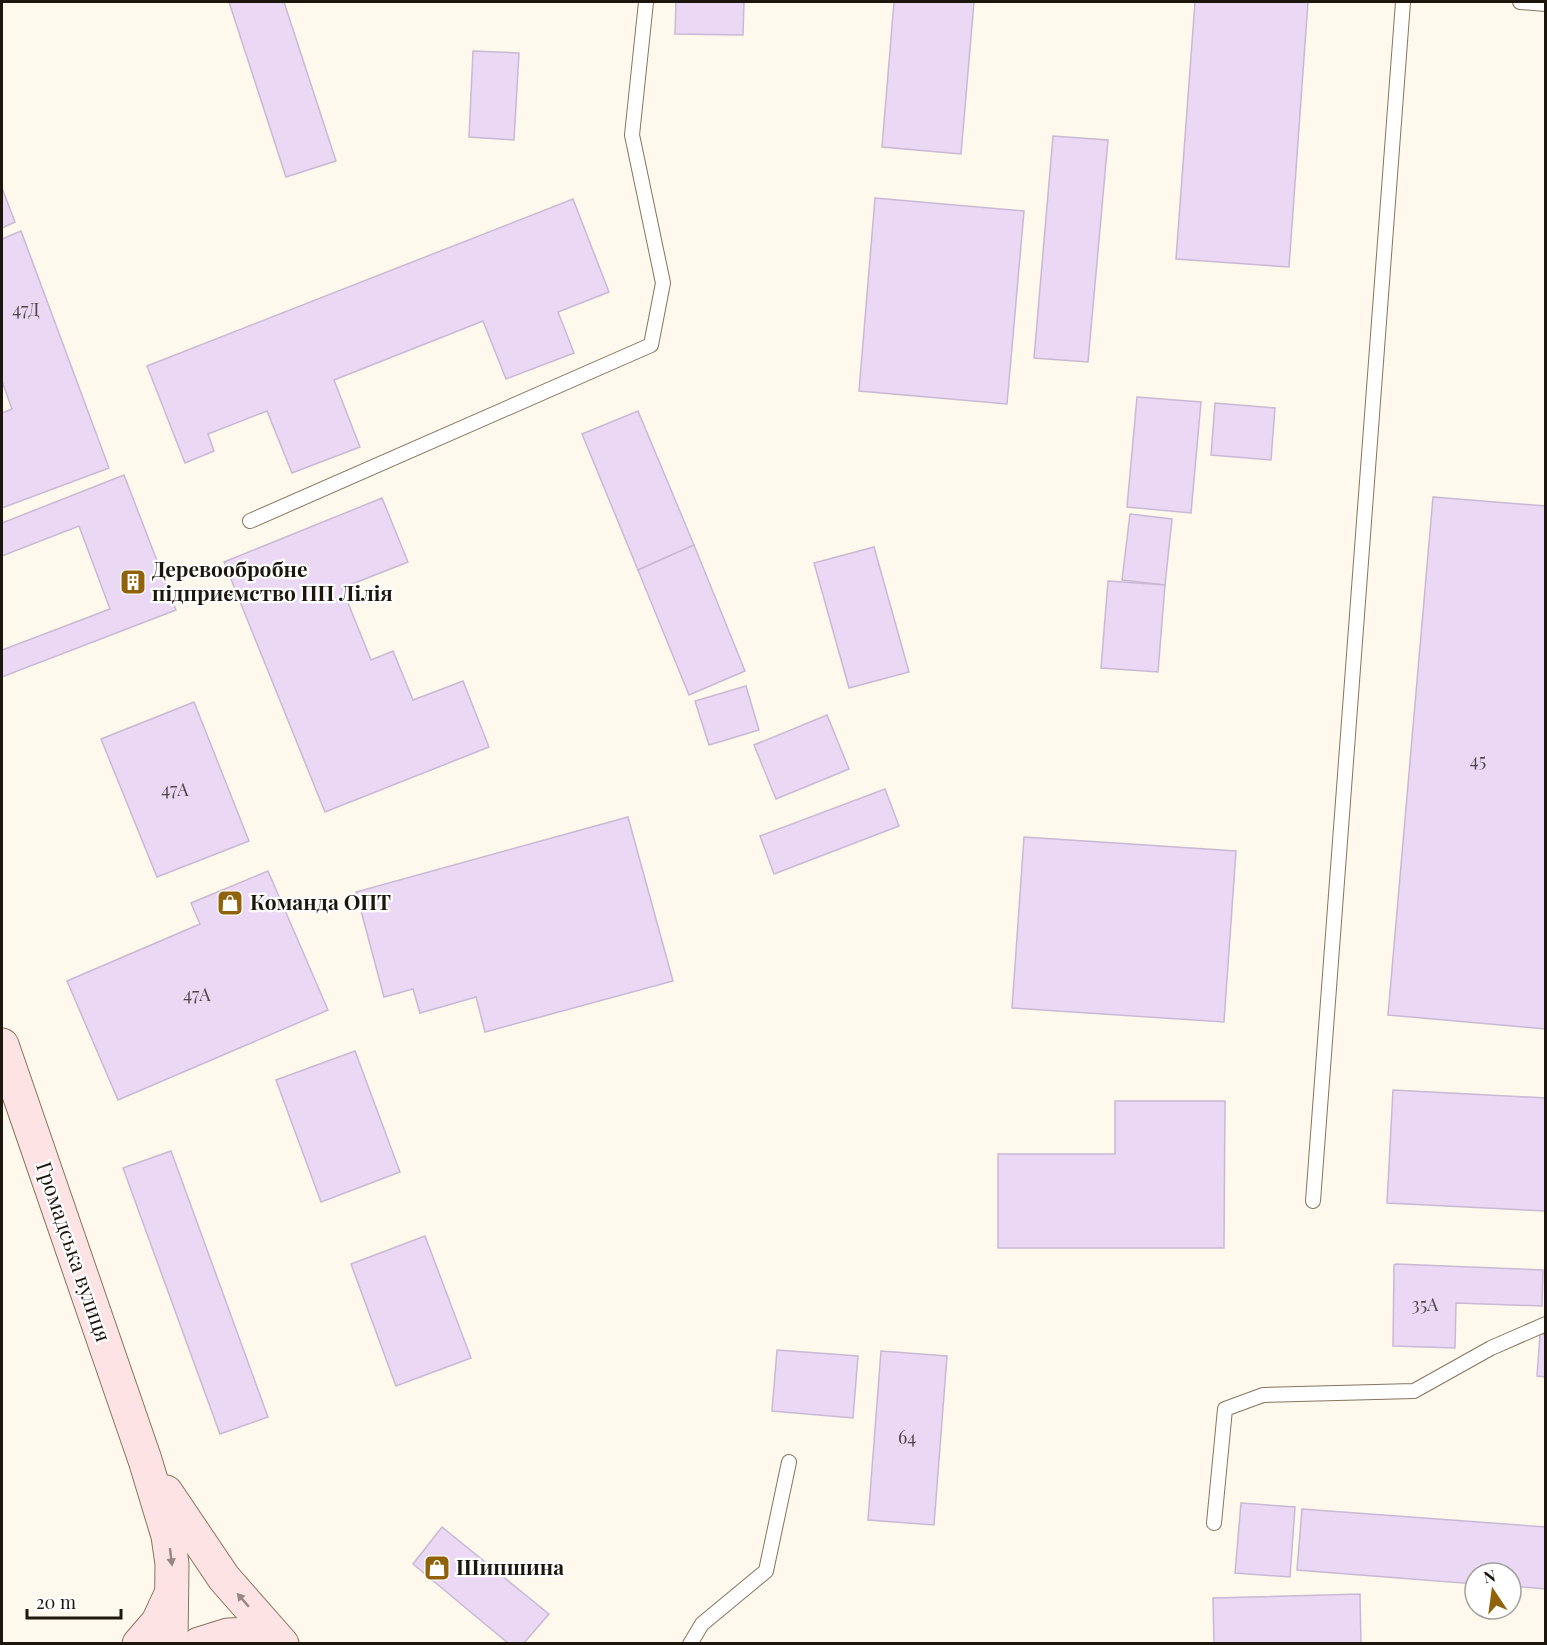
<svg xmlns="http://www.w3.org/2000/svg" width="1547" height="1645" viewBox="0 0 1547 1645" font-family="'Playfair Display',serif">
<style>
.building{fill:#ead8f4;stroke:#cab9d4;stroke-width:1.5}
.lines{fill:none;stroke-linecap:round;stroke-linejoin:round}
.lane-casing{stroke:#86755d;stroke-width:16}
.secondary-casing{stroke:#86755d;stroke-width:35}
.lane{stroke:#fff;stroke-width:14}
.secondary{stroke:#fee3e5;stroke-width:33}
.oneway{fill:#988783}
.labels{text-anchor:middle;stroke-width:4.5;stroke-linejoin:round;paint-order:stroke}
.number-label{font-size:18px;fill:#504646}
.poi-label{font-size:21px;font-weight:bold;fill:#1c160c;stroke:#fff;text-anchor:start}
.street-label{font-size:21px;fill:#1c160c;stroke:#fff}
</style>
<rect width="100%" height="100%" fill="#fff8ec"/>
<!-- building -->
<g class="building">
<path d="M229,2H284L336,161L286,177Z"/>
<path d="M676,2H744L743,35L675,34Z"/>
<path d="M894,2H974L961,154L882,147Z"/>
<path d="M1195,2H1308L1289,267L1176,259Z"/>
<path d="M473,51L519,53L514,140L469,137Z"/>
<path d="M1053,136L1108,140L1088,362L1034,358Z"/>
<path d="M2,188L15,222L2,228Z"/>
<path d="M875,198L1024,211L1007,404L859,391Z"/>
<path d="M573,199L609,292L558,312L574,353L506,379L483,321L334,380L360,447L292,473L267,411L208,434L214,451L185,463L147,366Z"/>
<path d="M21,231L109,468L2,508V413L12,409L2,381V239Z"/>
<path d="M1137,397L1201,402L1191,513L1127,507Z"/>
<path d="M1215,403L1275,408L1271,460L1211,455Z"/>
<path d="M638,411L694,545L638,570L582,434Z"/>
<path d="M124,475L176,610L2,677V650L110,609L79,526L2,556V523Z"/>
<path d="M1433,497L1546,506V1029L1388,1015Z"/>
<path d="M382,498L408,562L342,588L371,660L393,651L413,700L463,681L489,747L325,812L224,562Z"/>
<path d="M1130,514L1172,519L1165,585L1122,580Z"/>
<path d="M694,545L745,671L689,695L638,570Z"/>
<path d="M874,547L909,672L849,688L814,563Z"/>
<path d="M1108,581L1165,585L1158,672L1101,668Z"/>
<path d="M746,686L759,730L709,745L695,701Z"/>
<path d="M194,702L249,841L157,877L101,739Z"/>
<path d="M827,715L849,769L776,799L754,745Z"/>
<path d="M885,789L899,826L774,874L760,836Z"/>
<path d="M628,817L673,981L485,1032L476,997L420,1013L413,989L384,997L356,892Z"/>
<path d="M1024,837L1236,851L1224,1022L1012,1008Z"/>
<path d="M268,871L328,1010L118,1100L67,981L200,924L191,903Z"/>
<path d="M355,1051L400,1172L321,1202L276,1080Z"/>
<path d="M1393,1090L1546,1098V1211L1387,1203Z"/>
<path d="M1115,1101H1225L1224,1248H998V1154H1115Z"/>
<path d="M171,1151L268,1417L220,1434L123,1168Z"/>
<path d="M425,1236L471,1358L396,1386L351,1264Z"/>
<path d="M1396,1264L1543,1270L1542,1306L1456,1303L1455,1348L1393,1346L1394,1265Z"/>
<path d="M1540,1334H1546V1377L1537,1376Z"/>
<path d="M777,1350L858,1356L853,1418L772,1411Z"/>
<path d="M881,1351L947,1356L934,1525L868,1520Z"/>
<path d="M1241,1503L1295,1507L1290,1577L1235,1573Z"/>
<path d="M1302,1509L1546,1527V1589L1511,1586V1573H1475V1584L1297,1570Z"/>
<path d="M442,1527L549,1614L523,1644H509L413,1564Z"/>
<path d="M1360,1594L1361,1644H1214L1213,1598Z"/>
</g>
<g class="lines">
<!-- lane casing -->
<g class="lane-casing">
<g id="lane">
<path d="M1520,2L1546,4"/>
<path d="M250,521L651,345L663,283L632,135L646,2"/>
<path d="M1313,1201L1403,2"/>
<path d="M1214,1523L1225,1409L1263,1395L1414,1391L1491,1348L1546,1324"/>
<path d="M690,1644L702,1624L766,1571L789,1462"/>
</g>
</g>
<!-- secondary casing -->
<g class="secondary-casing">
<g id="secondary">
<path d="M2,1045L145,1460L168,1536L172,1564L171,1644"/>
<path d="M166,1492L224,1578L282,1644"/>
<path d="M139,1644L158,1622L170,1596"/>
<path d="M199,1644L228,1635L253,1634L281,1644"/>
</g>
</g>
<!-- lane -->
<use href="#lane" class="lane"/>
<!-- secondary -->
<use href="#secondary" class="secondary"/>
</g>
<!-- one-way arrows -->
<defs><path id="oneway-solid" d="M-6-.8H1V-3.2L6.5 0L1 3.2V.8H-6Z" transform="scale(1.5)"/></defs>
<g class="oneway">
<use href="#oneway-solid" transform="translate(171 1557) rotate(83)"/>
<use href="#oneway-solid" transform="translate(243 1600) rotate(-131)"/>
</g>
<!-- icons -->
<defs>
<g id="building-square" transform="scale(1.35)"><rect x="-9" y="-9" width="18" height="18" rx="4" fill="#8f620b" stroke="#fff"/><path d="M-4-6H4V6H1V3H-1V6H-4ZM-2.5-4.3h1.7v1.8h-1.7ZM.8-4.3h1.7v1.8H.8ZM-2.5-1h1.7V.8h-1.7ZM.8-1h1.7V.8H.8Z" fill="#fff"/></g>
<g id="shop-square" transform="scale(1.35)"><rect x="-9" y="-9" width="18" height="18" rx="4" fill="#8f620b" stroke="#fff"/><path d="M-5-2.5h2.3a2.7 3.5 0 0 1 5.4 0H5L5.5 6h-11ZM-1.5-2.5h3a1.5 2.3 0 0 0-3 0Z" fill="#fff"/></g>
</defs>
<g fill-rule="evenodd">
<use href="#building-square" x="133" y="582"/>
<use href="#shop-square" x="230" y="903"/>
<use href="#shop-square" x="437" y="1568"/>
</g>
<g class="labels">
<!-- number labels -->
<g class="number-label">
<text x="26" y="316">47Д</text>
<text x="1478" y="767">45</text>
<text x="175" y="796">47А</text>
<text x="197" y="1001">47А</text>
<text x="1425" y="1311">35А</text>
<text x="907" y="1444">64</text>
</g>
<!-- poi labels -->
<g class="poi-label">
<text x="152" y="577">Деревообробне<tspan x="152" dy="24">підприємство ПП Лілія</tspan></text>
<text x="250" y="910">Команда ОПТ</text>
<text x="456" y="1575">Шипшина</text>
</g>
<!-- street labels -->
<g class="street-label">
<text transform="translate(73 1252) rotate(71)" y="7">Громадська вулиця</text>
</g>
</g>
<!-- border -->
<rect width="1547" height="1645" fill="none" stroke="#1c160c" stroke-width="6"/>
<!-- north arrow -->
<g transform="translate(1493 1591) rotate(347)"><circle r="28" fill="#ffffff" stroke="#a4a29e" stroke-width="1.5"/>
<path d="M0-4.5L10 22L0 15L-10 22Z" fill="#8f620b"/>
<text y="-9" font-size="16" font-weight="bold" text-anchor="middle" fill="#1c160c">N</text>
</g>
<!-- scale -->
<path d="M27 1609v9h94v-9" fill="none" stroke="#1c160c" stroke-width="3"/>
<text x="36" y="1609" font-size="18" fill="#1c160c" stroke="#ffffff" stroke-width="4.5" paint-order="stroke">20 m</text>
</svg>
